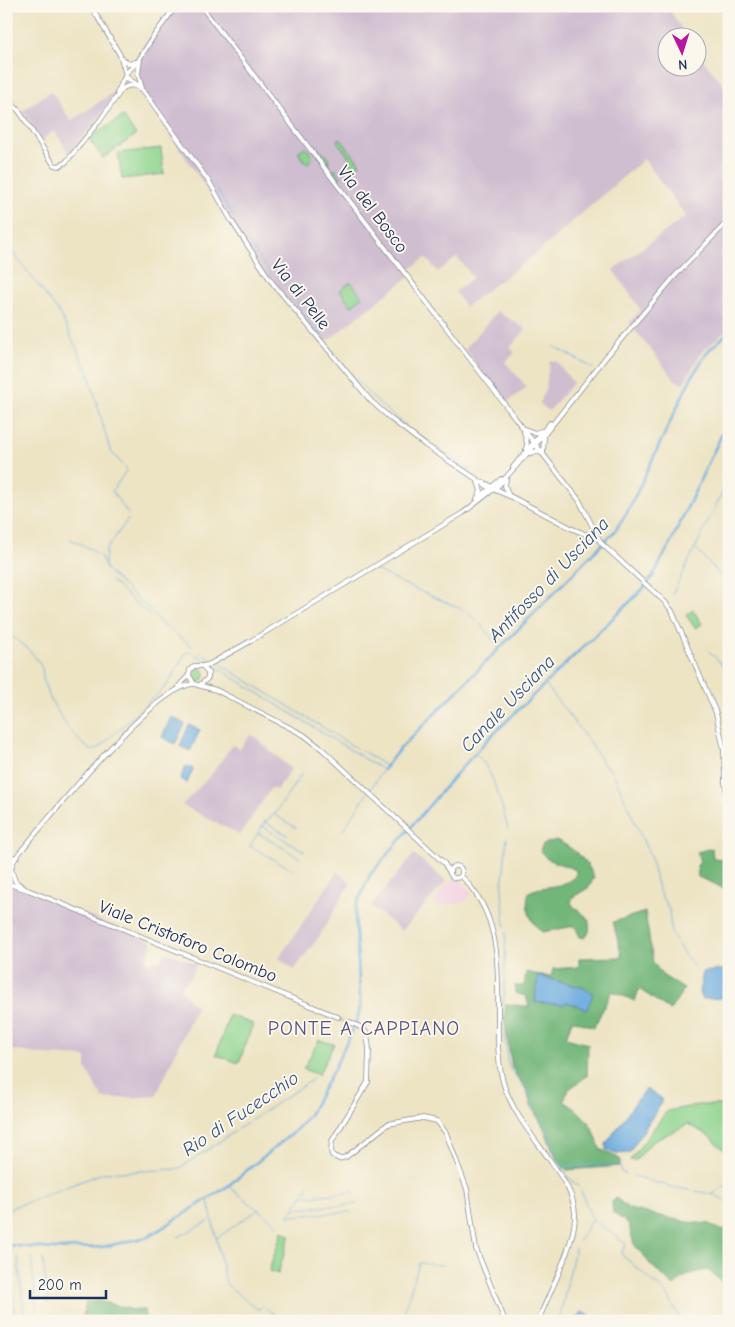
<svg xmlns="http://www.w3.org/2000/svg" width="735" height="1327" viewBox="0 0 735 1327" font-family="'Comic Neue',sans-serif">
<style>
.built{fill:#f2cfe2}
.industrial{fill:#cfbdd0}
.green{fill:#8ed48e;stroke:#548276}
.forest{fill:#72b679;stroke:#46726c;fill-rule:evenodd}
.water{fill:#6cacdf;stroke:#446e9e}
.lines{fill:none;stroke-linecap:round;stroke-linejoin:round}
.stream{stroke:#6cacdf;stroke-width:1}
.canal{stroke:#6cacdf;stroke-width:2.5}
.secondary-tunnel{stroke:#c3c0b0;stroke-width:4;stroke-dasharray:4 2;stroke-linecap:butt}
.secondary-casing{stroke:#848a91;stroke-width:5.5}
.secondary{stroke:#fff;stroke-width:4}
.labels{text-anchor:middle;stroke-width:4;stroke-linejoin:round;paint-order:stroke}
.street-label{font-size:18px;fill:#1b2f5e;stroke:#fbf7ec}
.water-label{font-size:19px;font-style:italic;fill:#335485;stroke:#fbf7ec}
.quarter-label{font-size:20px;letter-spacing:1px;fill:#59547f;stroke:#fbf7ec}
</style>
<rect width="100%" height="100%" fill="#fbf7ec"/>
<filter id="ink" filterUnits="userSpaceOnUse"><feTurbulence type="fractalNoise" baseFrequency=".02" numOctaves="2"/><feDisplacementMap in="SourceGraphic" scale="10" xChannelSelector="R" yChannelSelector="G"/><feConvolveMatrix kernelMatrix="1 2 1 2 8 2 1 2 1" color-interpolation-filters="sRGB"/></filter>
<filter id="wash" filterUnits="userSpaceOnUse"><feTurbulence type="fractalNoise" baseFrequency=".0096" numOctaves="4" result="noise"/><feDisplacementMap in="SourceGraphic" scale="20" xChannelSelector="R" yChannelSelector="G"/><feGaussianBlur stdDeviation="1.12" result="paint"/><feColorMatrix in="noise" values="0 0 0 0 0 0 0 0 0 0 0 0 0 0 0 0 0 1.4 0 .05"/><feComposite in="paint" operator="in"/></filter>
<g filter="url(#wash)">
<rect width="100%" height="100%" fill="#ede4c4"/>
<!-- built -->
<path class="built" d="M451,880L462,881L472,894L463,903L439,906L434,900Z"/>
<!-- industrial -->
<g class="industrial">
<path d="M174,6H667L687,37L668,38V68H698V54L729,91V328L702,352L683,384L675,380L629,323L641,310L613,270L686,216L644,159L538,252L465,307L455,292L473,278L457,257L438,272L426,258L407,271L410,276L322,345L270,282L140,90L136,58L144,45Z"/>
<path d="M117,90L97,121L69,154L55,131L45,137L43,144L22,111L51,91L71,121Z"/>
<path d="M497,311L526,329L510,348L515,353L505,362L527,387L506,403L465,349Z"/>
<path d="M550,360L557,362L573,383L549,411L540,404L546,386Z"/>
<path d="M250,735L254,736L291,769L277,790L271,788L240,835L182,805L211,775L232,745L240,749Z"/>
<path d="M414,854L446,881L402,931L371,906Z"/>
<path d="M337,872L351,882L319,937L294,970L279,958Z"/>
<path d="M12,885L153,942L145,962L152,964L154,959L161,962L165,952L197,964L190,978L179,989L196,1007L156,1096L103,1099L86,1069V1057L43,1055L6,1049V886Z"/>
</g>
<!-- green -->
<g class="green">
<path d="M123,116L136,135L103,158L89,139Z"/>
<path d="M340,138L360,164L353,169L351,167V160L337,141Z"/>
<path d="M305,147L313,157L307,164L298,152Z"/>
<path d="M161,148L164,174L122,179L118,153Z"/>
<path d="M322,151L329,158L328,165L333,171L335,169L341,177L338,179L320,156L319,153Z"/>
<path d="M351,282L362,297L351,306L340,290Z"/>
<path d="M693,610L702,624L695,628L686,615Z"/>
<circle cx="198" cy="675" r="7"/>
<path d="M229,1015L253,1024L239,1063L216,1055Z"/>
<path d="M319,1040L334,1044L318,1075L303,1069Z"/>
<path d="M698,1105H729V1148L724,1150L709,1136L688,1124L652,1142L635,1161L630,1160L667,1111Z"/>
<path d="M282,1231L290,1235L278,1274L269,1271Z"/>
</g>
<!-- forest -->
<g class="forest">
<path d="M556,840C572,847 589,861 594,878L588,888L573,897L571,902L573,906L588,918C590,926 591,932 585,938L580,937L575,926L542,932C531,923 524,907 529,892C544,884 563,890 576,875V870L547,859L540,850L543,844Z"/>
<path d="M712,848L713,859L729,860V892L715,884L698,877L697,865L700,863L697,852Z"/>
<path d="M645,912L653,962L662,975L684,989L670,1010L639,989L635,1001L612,991L594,1027L572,1020L566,1038L588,1044L587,1076L568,1090L564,1101C585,1115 593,1124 600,1149L620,1159V1166L566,1170L557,1160L543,1126L531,1106L527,1091L512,1068L504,1018L506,1004L529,1007L526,996L515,993V986H524L526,972L551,977L553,969L579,967V958L622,957L613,922ZM538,976L584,988L587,1008L566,1002H536Z"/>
<path d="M616,1198L629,1209L687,1222L709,1224L722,1231L729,1226V1295L720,1280L708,1270C692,1272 685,1275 674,1286L651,1265L634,1244L628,1223L613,1213L612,1202Z"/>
<path d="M98,1301L134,1310H144L146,1321H82L86,1302Z"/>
</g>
<!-- water -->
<g class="water">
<path d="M171,717L185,724L175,744L162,737Z"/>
<path d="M189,725L200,730L190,751L180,746Z"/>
<path d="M186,766L193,769L187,783L180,779Z"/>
<path d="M729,969V995L721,998L703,999L699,992L703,972Z"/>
<path d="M538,976L584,988L593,994L587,1009L566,1002L564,1005L535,1002Z"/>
<path d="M647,1089L661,1098V1103L629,1153L616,1154L606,1150V1144L642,1093Z"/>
<path d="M582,1312L587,1313L598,1321H577L578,1317Z"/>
</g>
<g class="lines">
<!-- stream -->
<g class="stream">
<path d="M213,183L233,216"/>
<path d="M247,240L272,276"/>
<path d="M6,243L60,314L89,374L109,447L112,453L126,468V471L112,491L128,514"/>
<path d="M287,285L296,297L300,309C333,350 363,396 407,426"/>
<path d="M553,346L593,368"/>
<path d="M420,436L471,471"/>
<path d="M70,539L91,549L97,554"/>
<path d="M696,549L729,584"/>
<path d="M100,556L107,571L156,616L158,621L193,647"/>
<path d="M105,564L106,550L128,519"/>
<path d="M376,570L408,586L457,607L468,613L478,621L497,644"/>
<path d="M110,580L150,616"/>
<path d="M672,595L729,479"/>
<path d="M6,633C18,639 33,652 40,664C44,670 42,676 44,683C50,703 74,741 92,751L99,748L166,686L186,653L191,652"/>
<path d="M199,651L211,659"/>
<path d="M709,651L729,672"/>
<path d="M195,654L206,661"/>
<path d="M220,664L356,748"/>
<path d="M216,667L383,770L343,830"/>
<path d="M545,684L591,744L604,765L612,771"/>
<path d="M361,750L387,767"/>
<path d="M475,753C477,756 481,759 483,762C494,775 504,813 508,829"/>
<path d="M614,775L650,856L658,889L669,910L671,932L681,950L694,967"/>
<path d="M275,815L296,828"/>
<path d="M265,822L287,835"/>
<path d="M262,826L304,851"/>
<path d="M258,833L300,858"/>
<path d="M293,870L250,846L265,822L275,814L302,773"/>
<path d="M505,926L502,891L507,837"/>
<path d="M500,1016L504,997L506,932"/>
<path d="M500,1025L507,1050V1061L511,1071L529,1092L533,1107L546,1125L554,1149L566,1175L579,1187"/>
<path d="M563,1166L617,1165L621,1168V1172L626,1174"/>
<path d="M633,1176C645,1179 656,1183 668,1186C686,1191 716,1191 729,1203"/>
<path d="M228,1186L278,1225"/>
<path d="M581,1191L592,1219L626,1244L621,1254L667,1294L681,1321"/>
<path d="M713,1194L729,1183"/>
<path d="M300,1197L354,1192"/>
<path d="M208,1199L226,1284L256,1308L259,1309L263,1305"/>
<path d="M295,1209L357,1204"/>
<path d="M6,1210L103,1173L177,1169L183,1166L313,1079"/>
<path d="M289,1216L351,1212"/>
<path d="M289,1216L309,1186"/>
<path d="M178,1237L209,1221"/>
<path d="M217,1238L257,1210"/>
<path d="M578,1242L592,1219"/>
<path d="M11,1246L14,1321"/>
<path d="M18,1257L25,1321"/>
<path d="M31,1258L37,1312"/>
<path d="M43,1259L48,1303"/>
<path d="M266,1308L283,1321"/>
<path d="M400,1321L404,1312L419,1263L442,1265"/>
<path d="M559,1321L575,1248"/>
</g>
<!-- canal -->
<g class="canal">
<path d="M383,770L397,752L615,531L628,511L691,378L708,351L729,332"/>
<path d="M6,1245L54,1249L102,1247L148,1237L228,1186L296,1130L309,1115L334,1069L357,1020L360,1008V997L355,914L357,904L370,875L457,773L489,738L642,590L653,576L670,544L729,419"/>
</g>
</g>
</g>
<g filter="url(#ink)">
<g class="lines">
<!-- secondary-tunnel -->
<path class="secondary-tunnel" d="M338,1017L350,1022"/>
<!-- secondary casing -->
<g class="secondary-casing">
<g id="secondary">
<path d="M91,6L120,55L127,78L138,85L145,93L210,183L231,220L271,281L371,401L391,419L425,445L490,488L509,496"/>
<path d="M201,6L535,444L579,500L601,543L665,602L672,611L716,713L724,750L725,783L729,802"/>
<path d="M123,59L129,64L136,62"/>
<path d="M140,60L138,74L142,88"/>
<path d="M6,91L13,105L19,111L54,165L59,166L66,162L101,119L122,89C127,85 134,84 139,88"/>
<path d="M117,93L127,72L137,63L153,37L176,6"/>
<path d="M525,429L535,433L541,431"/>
<path d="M524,432L527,443L526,449"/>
<path d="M530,453L537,451L543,454L544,437"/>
<path d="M513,467L550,423"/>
<path d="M506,479L505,486L508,494"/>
<path d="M483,482L573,529L597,539"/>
<path d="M481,496L501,479"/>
<path d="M477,499L481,491L478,482"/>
<path d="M203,666L210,664L249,642L463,513L499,485L544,435L606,357L674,277L729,220"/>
<path d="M201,684L208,678V673L203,666H194L190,670L189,675L194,684L216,690L304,735L322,749L444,863L450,873"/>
<path d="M179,686L189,675"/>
<path d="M6,865L15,857"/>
<circle cx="456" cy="872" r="6"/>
<path d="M6,867L11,869L15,881L24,888"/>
<path d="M11,869L13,862L20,852C50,818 153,686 194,684"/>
<path d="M461,876C468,882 473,890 478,897C504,937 497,991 498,1037C498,1052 499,1067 503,1082C512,1113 536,1140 554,1166C564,1181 574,1195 575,1214C576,1243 549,1293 538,1321"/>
<path d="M6,883L28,890L338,1017"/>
<path d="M350,1022L360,1027L367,1033L369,1049L368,1082L332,1141L331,1151L332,1155L339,1159L346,1157L388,1124L423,1118L437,1121L446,1133L467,1189L476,1249L505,1321"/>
</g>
</g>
<!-- secondary -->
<use href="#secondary" class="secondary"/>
</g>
</g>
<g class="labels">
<!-- street labels -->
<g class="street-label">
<text transform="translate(373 209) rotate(53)" y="6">Via del Bosco</text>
<text transform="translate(301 294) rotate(52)" y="6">Via di Pelle</text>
<text transform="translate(188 941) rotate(22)" y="6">Viale Cristoforo Colombo</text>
</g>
<!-- water labels -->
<g class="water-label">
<text transform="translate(548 579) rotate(-46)" y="7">Antifosso di Usciana</text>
<text transform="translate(507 703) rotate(-46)" y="7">Canale Usciana</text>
<text transform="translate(240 1113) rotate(-34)" y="7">Rio di Fucecchio</text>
</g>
<!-- quarter labels -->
<g class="quarter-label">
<text x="364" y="1035">PONTE A CAPPIANO</text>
</g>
</g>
<!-- margin -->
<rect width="735" height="1327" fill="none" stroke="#fbf7ec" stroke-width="25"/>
<!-- north arrow -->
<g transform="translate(682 52) rotate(176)"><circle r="24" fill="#fbf7ec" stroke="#a1a7b3"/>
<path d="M0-4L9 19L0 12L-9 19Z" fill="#b5179e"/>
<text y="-8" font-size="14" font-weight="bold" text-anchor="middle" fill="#1b2f5e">N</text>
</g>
<!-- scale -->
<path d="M30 1290v8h76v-8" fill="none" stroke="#1b2f5e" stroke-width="2.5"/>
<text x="38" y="1290" font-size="15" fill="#1b2f5e" stroke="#fbf7ec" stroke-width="4" paint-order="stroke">200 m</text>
</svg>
